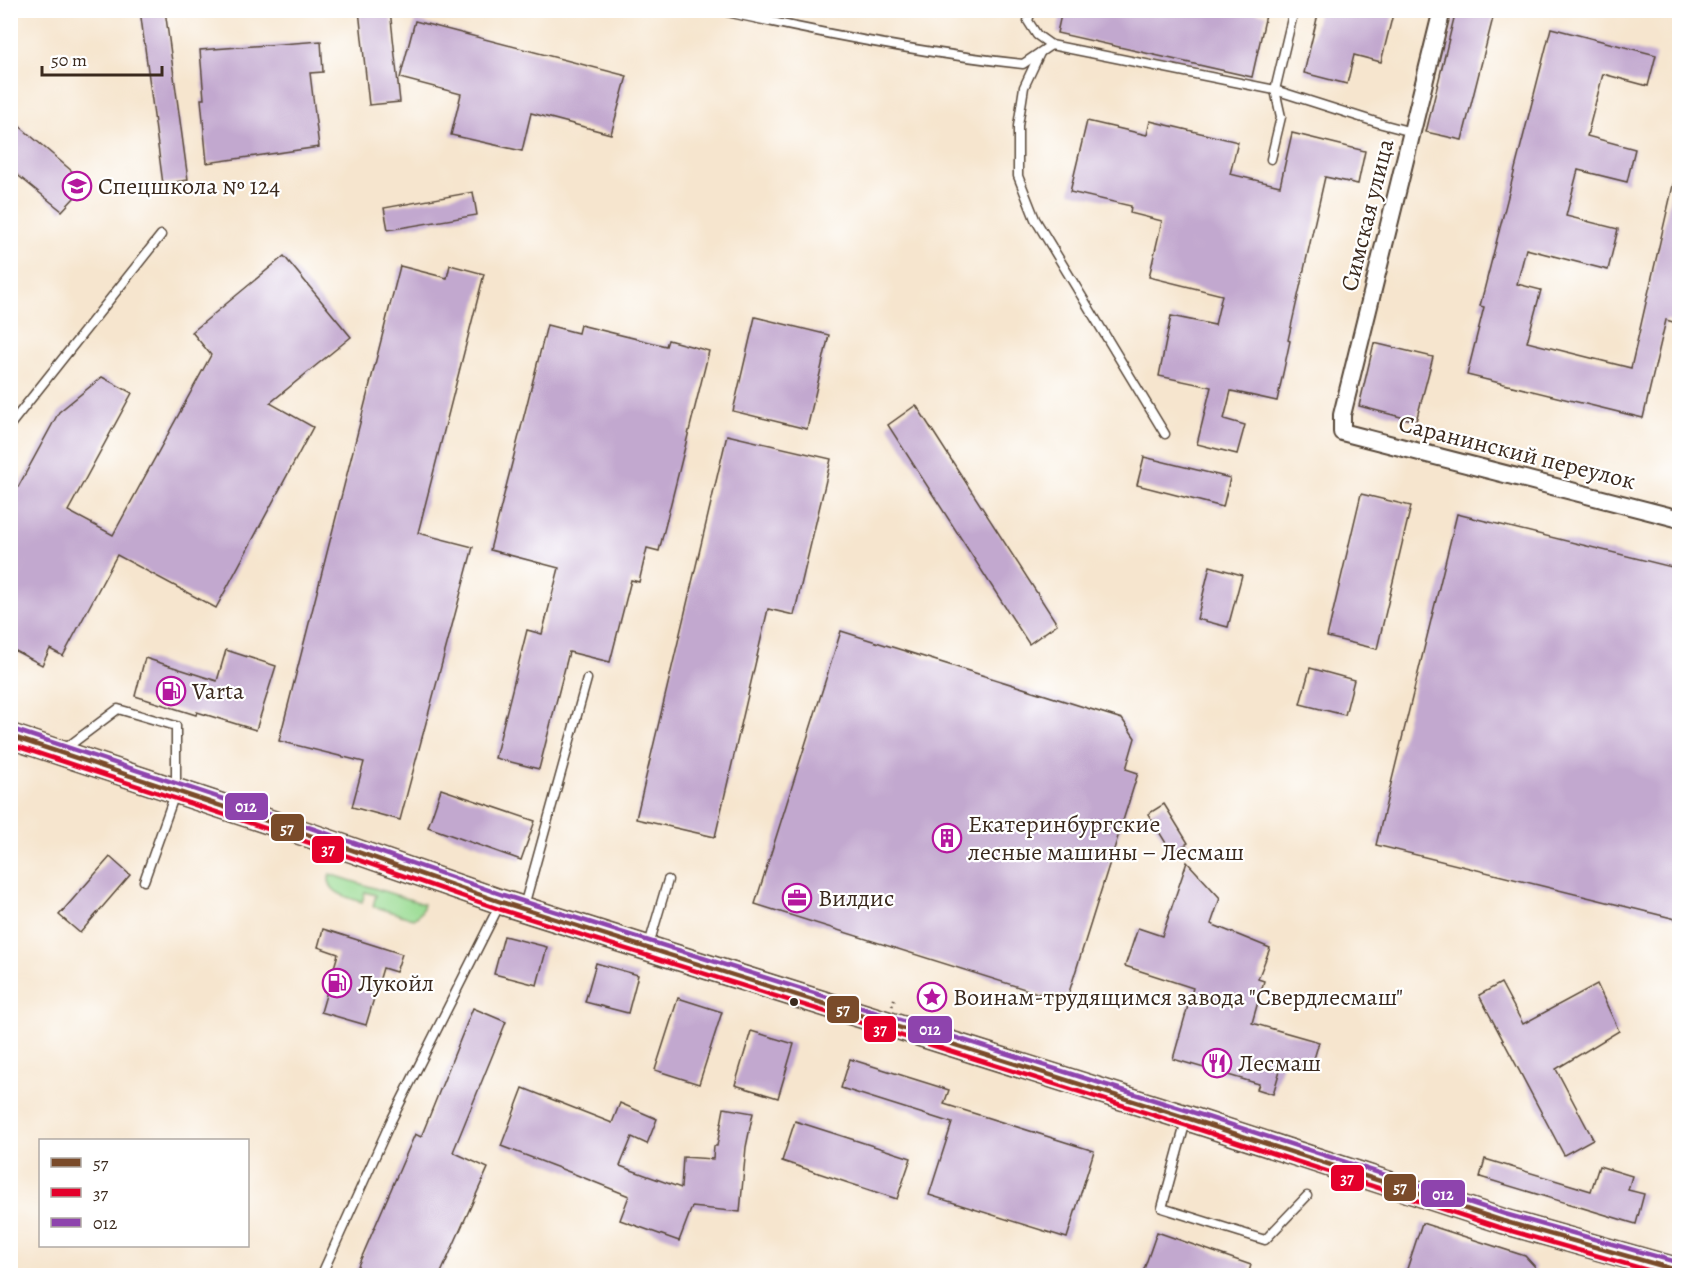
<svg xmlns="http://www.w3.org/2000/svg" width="1690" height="1286" viewBox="0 0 1690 1286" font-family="Alegreya,serif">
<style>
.green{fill:#9bdc94;stroke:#6b8359;stroke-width:1.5}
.building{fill:#c2a8cf}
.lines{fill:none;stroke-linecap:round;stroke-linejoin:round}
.lane-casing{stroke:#574638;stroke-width:11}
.street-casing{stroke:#574638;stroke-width:20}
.secondary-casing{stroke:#574638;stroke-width:27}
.path{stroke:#574638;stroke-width:3;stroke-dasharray:1.5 4.5;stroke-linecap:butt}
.lane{stroke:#fff;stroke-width:8}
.street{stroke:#fff;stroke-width:16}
.secondary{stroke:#fde5c5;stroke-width:24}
.bus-1-casing{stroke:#fff;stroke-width:9}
.bus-2-casing{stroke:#fff;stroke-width:9}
.bus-3-casing{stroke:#fff;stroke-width:9}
.bus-1{stroke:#7a4b2a;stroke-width:4.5}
.bus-2{stroke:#e4002b;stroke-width:4.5}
.bus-3{stroke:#8e44ad;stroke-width:4.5}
.bus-dot{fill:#3b2a1e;stroke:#fff;stroke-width:2}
.labels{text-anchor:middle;stroke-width:4.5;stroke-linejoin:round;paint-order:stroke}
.poi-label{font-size:24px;fill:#3b2a1e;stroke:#fff;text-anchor:start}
.street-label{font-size:24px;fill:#3b2a1e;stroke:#fff}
.line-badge{stroke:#fff;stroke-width:2}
.badge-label{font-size:16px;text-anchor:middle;font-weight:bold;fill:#fff}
</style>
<rect width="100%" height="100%" fill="#fff"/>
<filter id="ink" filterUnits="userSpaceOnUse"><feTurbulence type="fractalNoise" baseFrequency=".0167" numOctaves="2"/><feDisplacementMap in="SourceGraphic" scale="12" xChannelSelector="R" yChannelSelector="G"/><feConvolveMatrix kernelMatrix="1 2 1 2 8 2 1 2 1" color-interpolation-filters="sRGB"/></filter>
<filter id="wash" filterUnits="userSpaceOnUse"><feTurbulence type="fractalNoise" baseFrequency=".008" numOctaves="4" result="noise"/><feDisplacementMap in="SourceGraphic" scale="24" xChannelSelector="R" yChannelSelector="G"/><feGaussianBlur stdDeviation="1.35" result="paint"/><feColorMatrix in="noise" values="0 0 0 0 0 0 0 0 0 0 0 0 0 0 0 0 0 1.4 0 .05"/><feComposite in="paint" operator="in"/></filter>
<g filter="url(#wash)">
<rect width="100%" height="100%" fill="#f6e5ce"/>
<!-- green -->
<path class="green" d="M330,874L424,904C422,911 420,916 413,919L373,906L376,895L365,892L362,902C349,898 324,892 330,874Z"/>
<g id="blocks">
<!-- building -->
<g class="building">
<path d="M140,10H165L188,180L163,184Z"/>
<path d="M359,10H390L400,102L369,105Z"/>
<path d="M1062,10H1244L1266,15L1252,77L1057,33Z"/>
<path d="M1319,10H1394L1381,62L1354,55L1347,84L1304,73Z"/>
<path d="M1456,10H1495L1462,140L1426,132Z"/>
<path d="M415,21L627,76L611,134L531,113L522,151L451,135L461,94L400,78Z"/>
<path d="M1551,28L1656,55L1648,86L1603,74L1587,136L1635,149L1627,182L1578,170L1566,216L1618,229L1608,270L1526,249L1517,284L1541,290L1527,342L1631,368L1674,181L1680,182V324L1666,320L1643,418L1467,375L1484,307L1480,306Z"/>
<path d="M321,41L323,72L310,73L319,147L207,163L201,99H204L200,50Z"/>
<path d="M10,118L87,184L62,211L10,169Z"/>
<path d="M1087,121L1147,135L1150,121L1238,142L1230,174L1280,186L1292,133L1365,151L1358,184L1325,177L1288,340L1290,341L1277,401L1231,391L1224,419L1245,425L1237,454L1197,444L1211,387L1159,376L1171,316L1215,325L1222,295L1149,277L1162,221L1130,213L1131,206L1070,192Z"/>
<path d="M473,192L477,215L388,230L384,208Z"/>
<path d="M284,256L351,337L270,403L313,427L216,608L117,555L63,656L50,649L42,665L10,648V502L59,412L102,377L132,393L68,511L113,535L211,355L192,332Z"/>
<path d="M450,265L484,274L418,533L473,547L400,820L352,807L364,762L279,741L400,266L447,278Z"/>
<path d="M755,317L829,335L807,429L733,411Z"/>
<path d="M547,325L578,333L580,325L666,346L668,340L709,351L659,551L647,548L639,582L631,580L610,662L569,652L539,769L495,758L527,630L542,634L559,568L490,550Z"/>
<path d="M1374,343L1433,357L1416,421L1359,406Z"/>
<path d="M916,405L1057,624L1029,644L888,425Z"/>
<path d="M727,435L831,459L794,615L768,609L715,837L636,819Z"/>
<path d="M1144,457L1230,478L1223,507L1137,485Z"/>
<path d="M1361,494L1411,506L1377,649L1327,637Z"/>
<path d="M1457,514L1680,569V920L1376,845Z"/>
<path d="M1210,566L1242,575L1228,627L1197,619Z"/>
<path d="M841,631L1122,719L1135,738L1126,769L1138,773L1066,1002L755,904Z"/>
<path d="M226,650L276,666L256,730L197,712L196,715L135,696L145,658L217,681Z"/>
<path d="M1310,668L1354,680L1345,715L1300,704Z"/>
<path d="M441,789L535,821L521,860L428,827Z"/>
<path d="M1164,804L1188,843L1172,853L1148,814Z"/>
<path d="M110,857L130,875L80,933L59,915Z"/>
<path d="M1187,862L1220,898L1211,924L1270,948L1258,979L1264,981L1252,1023L1319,1042L1311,1069L1283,1060L1273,1094L1257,1089L1259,1084L1173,1059L1193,988L1125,966L1138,928L1162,936Z"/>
<path d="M323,929L402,954L396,972L383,968L366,1025L321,1012L338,954L318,947Z"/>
<path d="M504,936L547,947L537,985L494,974Z"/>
<path d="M596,963L638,975L628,1013L585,1002Z"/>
<path d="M1501,983L1523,1024L1597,984L1619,1031L1556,1069L1593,1139L1564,1155L1479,995Z"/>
<path d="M678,998L722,1012L699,1084L655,1070Z"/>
<path d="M473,1008L506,1022L453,1152L488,1168L440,1275H354L415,1134L421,1137Z"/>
<path d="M751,1031L794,1044L778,1098L735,1085Z"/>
<path d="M850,1059L949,1090L944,1104L1094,1151L1067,1238L929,1195L952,1123L841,1088Z"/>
<path d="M523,1088L612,1123L620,1103L657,1119L647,1144L632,1137L620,1166L681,1188L683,1157L713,1159L714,1146H717L724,1108L753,1113L746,1147L740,1212L692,1207L679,1241L620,1220L629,1196L572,1173L501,1146Z"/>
<path d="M795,1121L911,1158L897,1199L782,1161Z"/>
<path d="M1485,1159L1591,1191L1599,1166L1632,1176L1628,1190L1644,1194L1636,1224L1480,1177Z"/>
<path d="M1422,1223L1525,1256L1536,1268L1533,1275H1493L1471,1269L1470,1275H1405Z"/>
<path d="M1157,1232L1251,1265L1248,1275H1142Z"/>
</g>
</g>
</g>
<g filter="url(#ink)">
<use href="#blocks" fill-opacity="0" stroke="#574638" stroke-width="1.5"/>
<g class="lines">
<!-- lane casing -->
<g class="lane-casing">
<g id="lane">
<path d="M718,10C819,33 920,53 1023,64L1051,45L1275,90L1382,124L1412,132"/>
<path d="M1031,10L1028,21L1037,35L1051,45"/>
<path d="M1040,53L1024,87L1018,126V176L1035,219L1165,434"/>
<path d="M1271,159L1281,117L1275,90L1294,10"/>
<path d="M10,425L161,235"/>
<path d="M62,751L118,709L176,726V791L144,881"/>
<path d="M524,906L587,679"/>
<path d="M648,948L668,880"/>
<path d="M1186,1121L1162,1208L1265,1240L1307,1196"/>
<path d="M321,1276L391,1121L501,902"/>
</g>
</g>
<!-- street casing -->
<g class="street-casing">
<path id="street" d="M1442,10L1342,415V432L1680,519"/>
</g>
<!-- secondary casing -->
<g class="secondary-casing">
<path id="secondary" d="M10,736L309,835L501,902L1187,1118L1503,1221L1680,1271"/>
</g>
<!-- path -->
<path class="path" d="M892,1006L895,997"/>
<!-- lane -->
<use href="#lane" class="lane"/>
<!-- street -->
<use href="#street" class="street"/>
<!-- secondary -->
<use href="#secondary" class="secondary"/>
<!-- bus-1 casing -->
<g class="bus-1-casing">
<path id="bus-1" d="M10,736L309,835L501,902L1187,1118L1503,1221L1680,1271"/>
</g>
<!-- bus-2 casing -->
<g class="bus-2-casing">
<path id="bus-2" d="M10,744L307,842L499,909L1185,1125L1501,1228L1668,1276"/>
</g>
<!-- bus-3 casing -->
<g class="bus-3-casing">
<path id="bus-3" d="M12,729L311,828L503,895L1189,1111L1505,1214L1680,1263"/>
</g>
<!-- bus-1 -->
<use href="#bus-1" class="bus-1"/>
<!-- bus-2 -->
<use href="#bus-2" class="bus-2"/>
<!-- bus-3 -->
<use href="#bus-3" class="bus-3"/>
</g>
</g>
<!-- icons -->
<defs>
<g id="school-ring" transform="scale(1.5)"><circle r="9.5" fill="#fff" stroke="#b5179e" stroke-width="1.5"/><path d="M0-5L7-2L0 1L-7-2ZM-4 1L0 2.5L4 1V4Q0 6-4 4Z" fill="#b5179e"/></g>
<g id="fuel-ring" transform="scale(1.5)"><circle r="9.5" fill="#fff" stroke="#b5179e" stroke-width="1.5"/><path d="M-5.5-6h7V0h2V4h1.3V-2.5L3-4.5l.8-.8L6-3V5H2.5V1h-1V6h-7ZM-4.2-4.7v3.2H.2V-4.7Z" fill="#b5179e"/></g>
<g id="building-ring" transform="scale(1.5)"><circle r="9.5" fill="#fff" stroke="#b5179e" stroke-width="1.5"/><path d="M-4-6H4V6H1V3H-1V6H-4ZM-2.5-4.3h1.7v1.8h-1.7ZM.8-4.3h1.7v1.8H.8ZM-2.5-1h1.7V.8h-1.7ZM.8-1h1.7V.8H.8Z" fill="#b5179e"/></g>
<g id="office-ring" transform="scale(1.5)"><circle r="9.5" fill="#fff" stroke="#b5179e" stroke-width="1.5"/><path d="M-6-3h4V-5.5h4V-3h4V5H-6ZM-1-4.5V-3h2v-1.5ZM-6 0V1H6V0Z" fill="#b5179e"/></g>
<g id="sight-ring" transform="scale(1.5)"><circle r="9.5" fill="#fff" stroke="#b5179e" stroke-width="1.5"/><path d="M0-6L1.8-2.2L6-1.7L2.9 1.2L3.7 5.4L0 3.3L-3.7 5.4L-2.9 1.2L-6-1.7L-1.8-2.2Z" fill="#b5179e"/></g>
<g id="restaurant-ring" transform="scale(1.5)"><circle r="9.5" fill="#fff" stroke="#b5179e" stroke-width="1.5"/><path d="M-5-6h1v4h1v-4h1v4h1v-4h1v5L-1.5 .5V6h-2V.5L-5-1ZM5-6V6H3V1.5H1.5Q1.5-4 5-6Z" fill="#b5179e"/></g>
</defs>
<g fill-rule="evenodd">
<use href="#school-ring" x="77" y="186"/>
<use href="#fuel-ring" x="171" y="691"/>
<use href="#building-ring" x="947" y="838"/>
<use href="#office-ring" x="797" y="898"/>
<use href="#fuel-ring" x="337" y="983"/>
<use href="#sight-ring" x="932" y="997"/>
<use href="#restaurant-ring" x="1217" y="1063"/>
</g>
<!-- markers -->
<circle class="bus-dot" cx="794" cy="1002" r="5"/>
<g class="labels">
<!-- poi labels -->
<g class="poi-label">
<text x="98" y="194">Спецшкола № 124</text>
<text x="192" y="699">Varta</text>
<text x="968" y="832">Екатеринбургские<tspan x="968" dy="28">лесные машины – Лесмаш</tspan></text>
<text x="818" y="906">Вилдис</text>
<text x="358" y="991">Лукойл</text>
<text x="953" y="1005">Воинам-трудящимся завода "Свердлесмаш"</text>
<text x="1238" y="1071">Лесмаш</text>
</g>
<!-- street labels -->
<g class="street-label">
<text transform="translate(1367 215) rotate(-76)" y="8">Симская улица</text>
<text transform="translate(1517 452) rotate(14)" y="8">Саранинский переулок</text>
</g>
</g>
<g class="line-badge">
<rect x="224" y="792" width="45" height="29" rx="6" fill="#8e44ad"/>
<rect x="270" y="813" width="35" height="29" rx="6" fill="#7a4b2a"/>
<rect x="311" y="835" width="34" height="29" rx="6" fill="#e4002b"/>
<rect x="826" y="995" width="34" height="29" rx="6" fill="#7a4b2a"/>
<rect x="863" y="1015" width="34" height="28" rx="6" fill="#e4002b"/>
<rect x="907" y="1015" width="46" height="29" rx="6" fill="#8e44ad"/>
<rect x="1330" y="1164" width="35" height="28" rx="6" fill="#e4002b"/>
<rect x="1383" y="1173" width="34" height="29" rx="6" fill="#7a4b2a"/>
<rect x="1420" y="1179" width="46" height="29" rx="6" fill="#8e44ad"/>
</g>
<g class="badge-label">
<text x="246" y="812">012</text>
<text x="287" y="834">57</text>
<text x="328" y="855">37</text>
<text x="843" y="1015">57</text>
<text x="880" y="1035">37</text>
<text x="930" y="1035">012</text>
<text x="1347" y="1184">37</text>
<text x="1400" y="1193">57</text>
<text x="1443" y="1200">012</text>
</g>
<!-- margin -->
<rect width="1690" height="1286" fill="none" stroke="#fff" stroke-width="36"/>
<!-- legend -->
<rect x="39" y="1139" width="210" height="108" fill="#ffffff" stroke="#b1aaa5" stroke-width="1.5"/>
<rect x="51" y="1158" width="30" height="9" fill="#7a4b2a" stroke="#b1aaa5" stroke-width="1.5"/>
<text x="93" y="1169" font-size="18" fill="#3b2a1e">57</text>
<rect x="51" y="1188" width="30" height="9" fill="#e4002b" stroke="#b1aaa5" stroke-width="1.5"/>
<text x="93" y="1199" font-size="18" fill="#3b2a1e">37</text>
<rect x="51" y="1218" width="30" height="9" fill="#8e44ad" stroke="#b1aaa5" stroke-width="1.5"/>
<text x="93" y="1229" font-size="18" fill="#3b2a1e">012</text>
<!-- scale -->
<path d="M42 66v9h120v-9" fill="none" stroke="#3b2a1e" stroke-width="3"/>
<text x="51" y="66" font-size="18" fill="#3b2a1e" stroke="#ffffff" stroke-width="4.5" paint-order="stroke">50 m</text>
</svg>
